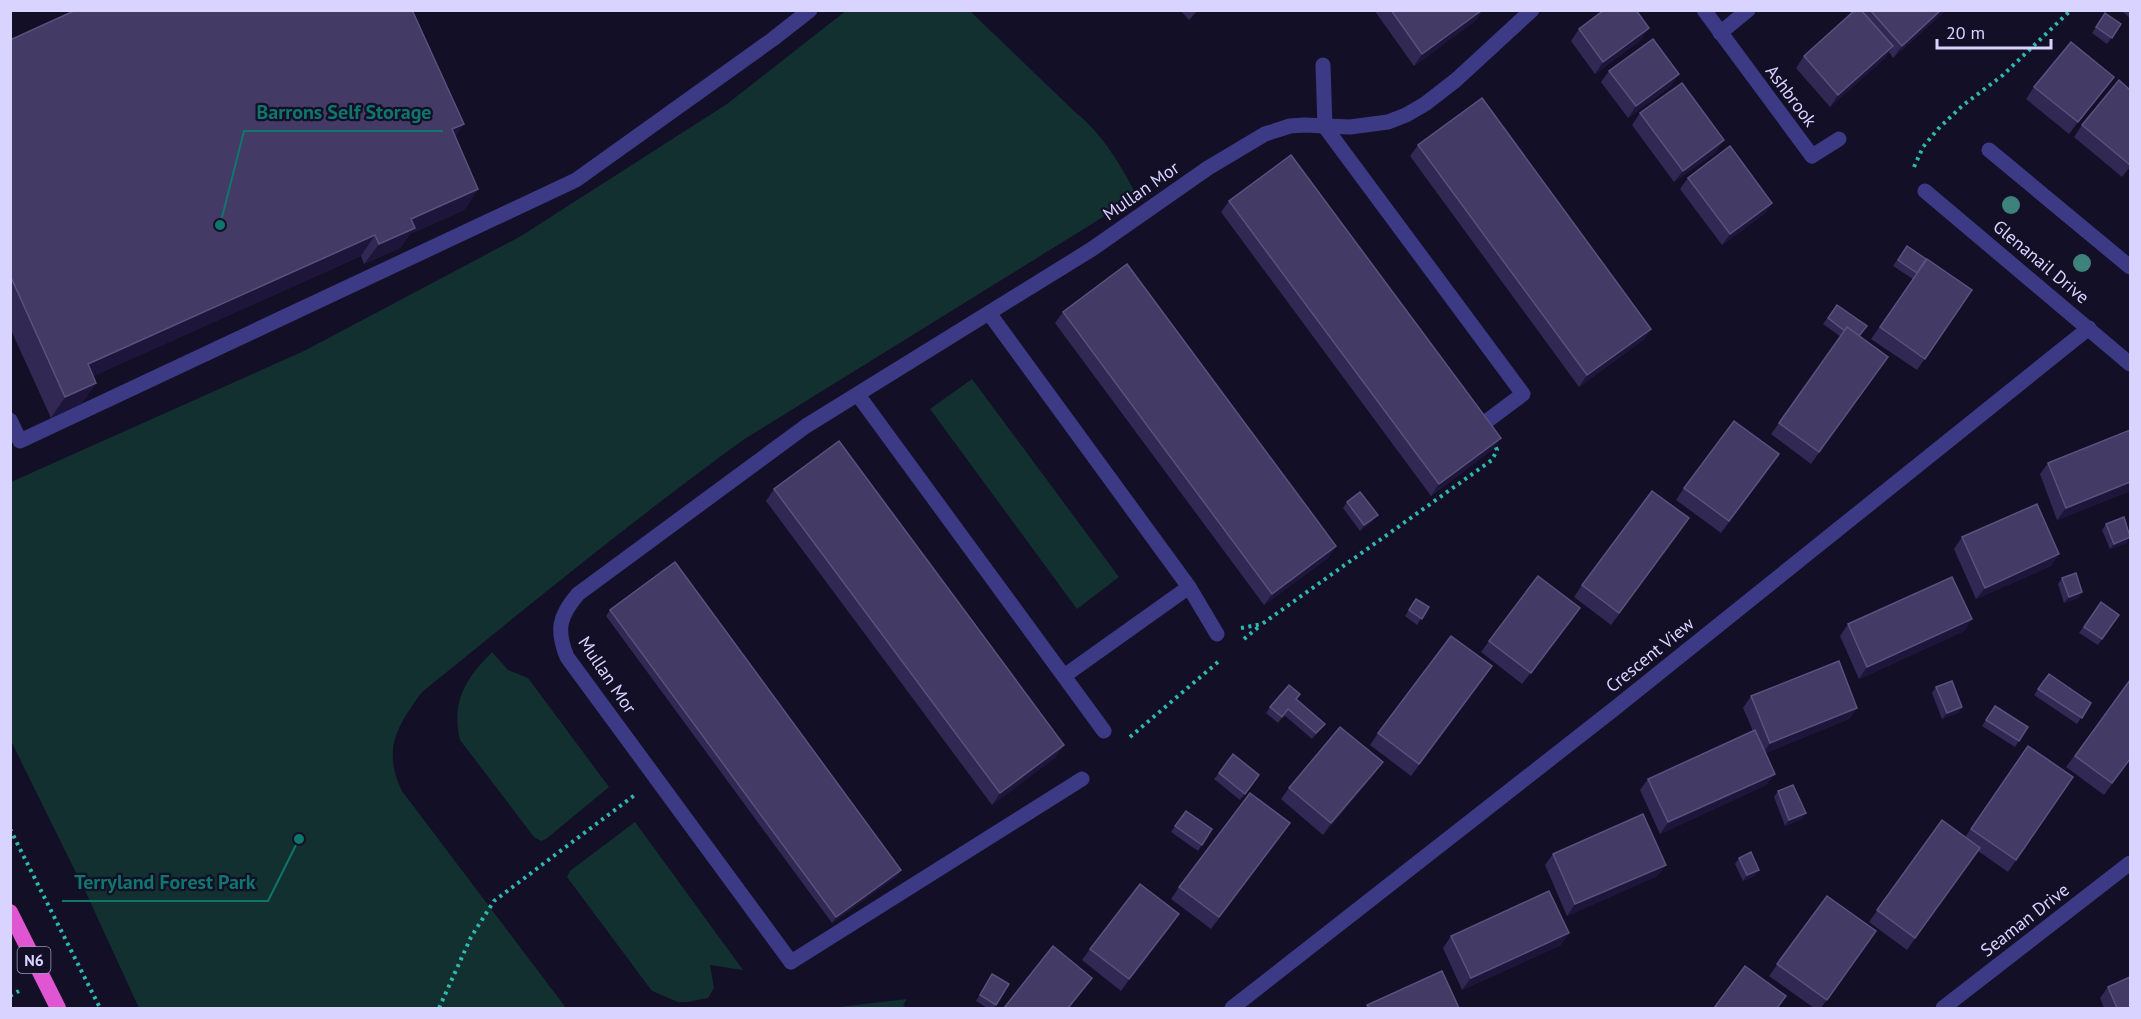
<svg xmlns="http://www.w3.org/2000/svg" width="2141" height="1019" viewBox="0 0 2141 1019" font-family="'PT Sans',sans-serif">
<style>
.green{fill:#12302f}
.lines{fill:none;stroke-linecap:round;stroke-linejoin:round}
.path{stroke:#2fb8b0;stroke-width:4;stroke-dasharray:3 4.5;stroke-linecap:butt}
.service{stroke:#3d3a85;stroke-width:15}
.minor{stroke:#3d3a85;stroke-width:15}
.trunk{stroke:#e055d1;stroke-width:16}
.tree{fill:#3d827b}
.wall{fill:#312854}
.shaded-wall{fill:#1d163a}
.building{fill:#433a66;stroke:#5a527e;stroke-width:1.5}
.labels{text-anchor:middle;stroke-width:4.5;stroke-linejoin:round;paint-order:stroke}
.shield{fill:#130f26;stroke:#9e99be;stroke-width:1.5}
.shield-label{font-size:16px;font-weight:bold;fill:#d9d4ff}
.street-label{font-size:18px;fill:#d9d4ff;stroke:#130f26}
.leader{fill:none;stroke:#0f766e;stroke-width:2}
.callout-dot{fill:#0f766e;stroke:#130f26;stroke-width:2}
.callout-label{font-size:20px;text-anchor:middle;font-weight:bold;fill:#0f766e;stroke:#130f26;stroke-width:4.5;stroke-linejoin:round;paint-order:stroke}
</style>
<rect width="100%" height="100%" fill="#130f26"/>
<!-- green -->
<g class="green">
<path d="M847,10L970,11L1076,113C1103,134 1121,166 1137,196L743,440C633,520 528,606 422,692C397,726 382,750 402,791L566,1008H139L87,895L11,741V482L304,351L521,236L727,104Z"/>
<path d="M972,379L1119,577L1077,609L930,409Z"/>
<path d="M492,652L508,670L528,678L609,787L546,839L541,841L534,837L460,740C451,700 466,679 492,652Z"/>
<path d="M635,822L743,970L710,965L714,988L708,998L687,1002H678L652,991L567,877L570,871Z"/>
<path d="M907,999L903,1005L907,1008H830Z"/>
</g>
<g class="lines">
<!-- path -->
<g class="path">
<path d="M1914,167L1923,147L1938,129L1962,106L2003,75L2071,10"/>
<path d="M1241,628L1262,624L1492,460L1497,450L1495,445"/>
<path d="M1244,639L1261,625"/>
<path d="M1130,737L1218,662"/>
<path d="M10,829L100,1008"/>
<path d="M10,996L19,991"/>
<path d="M439,1008L471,937L494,901L636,794"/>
</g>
<!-- service -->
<g class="service">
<path d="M1323,65L1325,127"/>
<path d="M1812,156L1839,139"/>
<path d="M10,420L20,441L576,180L773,39L810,10"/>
<path d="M791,962L1082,779"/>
</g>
<!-- minor -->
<g class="minor">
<path d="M1704,10L1812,156"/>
<path d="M1720,33L1748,10"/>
<path d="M1325,127L1523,394L1487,421"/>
<path d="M1989,150L2130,267"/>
<path d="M1925,191L2130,364"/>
<path d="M989,313L1189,587L1217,634"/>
<path d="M858,395L1104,731"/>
<path d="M1064,676L1189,587"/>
<path d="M791,962L567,657C556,630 559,616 578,594L806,426L1092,249L1208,168L1265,134L1290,126L1304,125L1350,127L1388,122L1406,115L1425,104L1456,80L1532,10"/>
<path d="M1232,1008L1614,709L2089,328"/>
<path d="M1943,1008L2130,863"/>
</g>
<!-- trunk -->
<path class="trunk" d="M10,912L58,1008"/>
</g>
<!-- trees -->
<g class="tree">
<circle cx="2011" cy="205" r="9"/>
<circle cx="2082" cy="263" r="9"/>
</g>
<!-- wall -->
<g class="wall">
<path d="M1180,10H1198L1189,20Z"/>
<path d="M1374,10H1483L1475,21L1414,66Z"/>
<path d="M1866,10H1946L1893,58L1889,52L1885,58L1830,107L1796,68L1804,56L1864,13Z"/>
<path d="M2124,10H2130V18L2123,12Z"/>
<path d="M2105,13L2121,24L2107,44L2092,33Z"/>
<path d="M1579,29L1641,40L1595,74L1571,41Z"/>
<path d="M10,40L455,137L478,189L464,210L410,234L400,248L364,264L361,256L93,376L96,383L81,404L51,418L10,328Z"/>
<path d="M1609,71L1671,86L1628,118L1601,82Z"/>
<path d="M2114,77L2069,134L2026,99L2034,87Z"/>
<path d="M2119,80L2130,167L2122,177L2074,137L2082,125Z"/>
<path d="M1640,113L1716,152L1674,182L1632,125Z"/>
<path d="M1418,145L1651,329L1643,340L1579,387L1410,156Z"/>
<path d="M1688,178L1772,203L1764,214L1722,245L1680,189Z"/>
<path d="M1229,201L1493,449L1431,496L1221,212Z"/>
<path d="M1907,246L1972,290L1917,370L1871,339L1913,279L1893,266Z"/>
<path d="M1837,305L1859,336L1888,357L1811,464L1771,434L1841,337L1823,324Z"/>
<path d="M1063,312L1336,546L1328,558L1264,605L1055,323Z"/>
<path d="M2130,430V491L2057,520L2040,474L2048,463Z"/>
<path d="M1771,466L1721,533L1676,500L1684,488Z"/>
<path d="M774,489L1056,757L992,805L766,501Z"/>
<path d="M1347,502L1373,521L1360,531L1343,508Z"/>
<path d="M2106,524L2127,543L2110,549L2102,530Z"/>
<path d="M1681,530L1611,625L1574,597L1582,585Z"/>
<path d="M1962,537L2059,554L2051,566L1976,599L1954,549Z"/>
<path d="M2062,578L2082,592L2078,598L2064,603L2058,584Z"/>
<path d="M1416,599L1429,607L1417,625L1405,616Z"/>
<path d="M2101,602L2119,615L2098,645L2079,633Z"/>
<path d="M610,610L901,870L897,876L832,923L606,616Z"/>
<path d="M1972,619L1964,631L1859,679L1840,636L1848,624Z"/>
<path d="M1572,620L1522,684L1481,652L1489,641Z"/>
<path d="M2049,674L2091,703L2077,724L2034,695Z"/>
<path d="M1484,678L1411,776L1370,745L1378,733Z"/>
<path d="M2130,680V759L2104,795L2066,767Z"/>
<path d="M1936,687L1962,707L1958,713L1942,719L1932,693Z"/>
<path d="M1751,696L1857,708L1849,719L1765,753L1775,774L1766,785L1660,834L1640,790L1648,779L1753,731L1743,708Z"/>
<path d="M1297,699L1325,724L1312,739L1284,715L1278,723L1266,713L1270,707Z"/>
<path d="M1995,706L2028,727L2015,747L1982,726Z"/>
<path d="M2028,746L2073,777L2008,872L1978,851L1907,950L1869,922L1942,820L1965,837Z"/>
<path d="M1219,773L1255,781L1240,800L1214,779Z"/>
<path d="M1374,774L1323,835L1281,799L1289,788Z"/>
<path d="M1778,791L1802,819L1785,826L1774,797Z"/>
<path d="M1186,811L1212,829L1198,851L1171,832Z"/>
<path d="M1282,834L1211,929L1171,899L1179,887Z"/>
<path d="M1553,854L1666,865L1657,876L1567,916L1545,865Z"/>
<path d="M1739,858L1755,876L1743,881L1735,864Z"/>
<path d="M1827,896L1876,931L1821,1008H1814L1769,976Z"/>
<path d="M1171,926L1121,991L1082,960L1090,949Z"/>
<path d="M1451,936L1561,945L1462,990L1443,948Z"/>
<path d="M992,974L1009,984L994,1008H987L976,1001Z"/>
<path d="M2108,987L2130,1008H2104L2100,998Z"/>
</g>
<!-- shaded-wall -->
<g class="shaded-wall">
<path d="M1483,10L1475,21L1414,66L1422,54Z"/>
<path d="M1941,10H1946L1893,58L1902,46Z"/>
<path d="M1649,28L1641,40L1595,74L1603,62Z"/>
<path d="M1893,46L1885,58L1830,107L1838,95Z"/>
<path d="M1679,74L1671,86L1628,118L1636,106Z"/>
<path d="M2114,77L2106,88L2069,134L2078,122Z"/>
<path d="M464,124L450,145L452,129Z"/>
<path d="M1724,140L1716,152L1674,182L1683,171Z"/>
<path d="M478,189L464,210L410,234L400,248L364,264L379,244L411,219Z"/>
<path d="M1772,203L1764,214L1722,245L1730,234Z"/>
<path d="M375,235L361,256L74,385L88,364Z"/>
<path d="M1651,329L1643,340L1579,387L1587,375Z"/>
<path d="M96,383L81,404L51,418L65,397Z"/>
<path d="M1501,438L1493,449L1431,496L1439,484Z"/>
<path d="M2130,482V491L2057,520L2066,508Z"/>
<path d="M1378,515L1373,521L1360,531L1364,525Z"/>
<path d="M2130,537L2127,543L2110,549L2114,544Z"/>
<path d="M1336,546L1328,558L1264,605L1272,594Z"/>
<path d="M2059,554L2051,566L1976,599L1985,588Z"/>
<path d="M2082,592L2078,598L2064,603L2069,597Z"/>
<path d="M1972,619L1964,631L1859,679L1867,667Z"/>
<path d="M1962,707L1958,713L1942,719L1947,713Z"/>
<path d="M1857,708L1849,719L1762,755L1770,743Z"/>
<path d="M1064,745L1056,757L992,805L1000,793Z"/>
<path d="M1383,762L1374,774L1323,835L1331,823Z"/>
<path d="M1775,774L1766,785L1660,834L1668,822Z"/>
<path d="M1806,813L1802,819L1785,826L1789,820Z"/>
<path d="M1666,865L1657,876L1567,916L1575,904Z"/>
<path d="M901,870L897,876L832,923L836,917Z"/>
<path d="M1759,870L1755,876L1743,881L1747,875Z"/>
<path d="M1179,914L1171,926L1121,991L1129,979Z"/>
<path d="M1569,933L1561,945L1462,990L1471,978Z"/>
</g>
<!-- building -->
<g class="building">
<path d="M76,10H412L464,124L452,129L478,189L411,219L415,228L379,244L375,235L88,364L96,383L65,397L10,275V40Z"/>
<path d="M1391,10H1482L1422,54Z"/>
<path d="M1604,10H1636L1649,28L1603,62L1579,29Z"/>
<path d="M1855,10H1861L1893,46L1838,95L1804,56Z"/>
<path d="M1870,10H1941L1902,46Z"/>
<path d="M2105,13L2121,24L2112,38L2096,27Z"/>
<path d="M1653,39L1679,74L1636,106L1609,71Z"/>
<path d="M2071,42L2114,77L2078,122L2034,87Z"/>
<path d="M2119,80L2130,90V165L2082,125Z"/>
<path d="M1682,83L1724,140L1683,171L1640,113Z"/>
<path d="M1482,98L1651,329L1587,375L1418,145Z"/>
<path d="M1730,146L1772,203L1730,234L1688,178Z"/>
<path d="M1291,155L1501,438L1439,484L1229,201Z"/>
<path d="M1907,246L1926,259L1917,273L1898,260Z"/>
<path d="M1927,259L1972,290L1925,359L1880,327Z"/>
<path d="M1127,264L1336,546L1272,594L1063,312Z"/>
<path d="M1837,305L1867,326L1859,336L1847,327L1845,331L1828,318Z"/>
<path d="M1847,327L1888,357L1819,452L1779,423Z"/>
<path d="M1734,421L1779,454L1729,521L1684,488Z"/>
<path d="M2130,430V482L2066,508L2048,463Z"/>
<path d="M839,441L1064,745L1000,793L774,489Z"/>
<path d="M1652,491L1689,518L1619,613L1582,585Z"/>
<path d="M1360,492L1378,515L1364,525L1347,502Z"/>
<path d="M2037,504L2059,554L1985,588L1962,537Z"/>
<path d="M2124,517L2130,537L2114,544L2106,524Z"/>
<path d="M675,562L901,870L836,917L610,610Z"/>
<path d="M2076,573L2082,592L2069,597L2062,578Z"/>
<path d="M1538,576L1580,608L1531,673L1489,641Z"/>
<path d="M1952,577L1972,619L1867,667L1848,624Z"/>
<path d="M1416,599L1429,607L1422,619L1409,610Z"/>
<path d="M2101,602L2119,615L2102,639L2084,627Z"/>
<path d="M1451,636L1492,666L1419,764L1378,733Z"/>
<path d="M1839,661L1857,708L1770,743L1751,696Z"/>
<path d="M2049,674L2091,703L2082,718L2038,689Z"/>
<path d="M2130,680V759L2112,783L2075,756Z"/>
<path d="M1952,681L1962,707L1947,713L1936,687Z"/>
<path d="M1289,685L1300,694L1296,699L1325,724L1316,733L1288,709L1282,717L1270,707Z"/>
<path d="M1995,706L2028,727L2019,741L1986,720Z"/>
<path d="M1340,727L1383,762L1331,823L1289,788Z"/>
<path d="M1755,730L1775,774L1668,822L1648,779Z"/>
<path d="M2028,746L2073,777L2016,860L1971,829Z"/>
<path d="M1233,754L1259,775L1245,794L1219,773Z"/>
<path d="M1793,785L1806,813L1789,820L1778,791Z"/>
<path d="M1250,793L1290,823L1219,917L1179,887Z"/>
<path d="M1186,811L1212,829L1202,845L1175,826Z"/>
<path d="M1643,814L1666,865L1575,904L1553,854Z"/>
<path d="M1942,820L1980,848L1915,938L1877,910Z"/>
<path d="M1751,852L1759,870L1747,875L1739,858Z"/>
<path d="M1140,884L1179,914L1129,979L1090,949Z"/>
<path d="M1549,891L1569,933L1471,978L1451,936Z"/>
<path d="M1827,896L1876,931L1827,1000L1777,964Z"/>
<path d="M1053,946L1092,978L1068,1008H1004Z"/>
<path d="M1745,966L1786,996L1777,1008H1714Z"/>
<path d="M1442,971L1459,1008H1369L1367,1005Z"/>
<path d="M992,974L1009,984L996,1005L980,995Z"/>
<path d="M2130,977V1008H2117L2108,987Z"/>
</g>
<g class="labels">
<!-- shield labels -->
<rect class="shield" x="17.5" y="947" width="33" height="26" rx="4.5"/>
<g class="shield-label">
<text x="34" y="966">N6</text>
</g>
<!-- street labels -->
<g class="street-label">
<text transform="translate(1791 96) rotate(53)" y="6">Ashbrook</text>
<text transform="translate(1141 191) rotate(-35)" y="6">Mullan Mor</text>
<text transform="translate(2041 262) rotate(40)" y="6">Glenanail Drive</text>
<text transform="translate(1650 655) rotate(-39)" y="6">Crescent View</text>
<text transform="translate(607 675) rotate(56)" y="6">Mullan Mor</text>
<text transform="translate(2025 920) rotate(-38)" y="6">Seaman Drive</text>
</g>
</g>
<!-- callouts -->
<path class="leader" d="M220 225L244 131H443M299 839L268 901H62"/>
<g class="callout-dot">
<circle cx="220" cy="225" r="6"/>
<circle cx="299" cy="839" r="6"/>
</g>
<g class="callout-label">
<text x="344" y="119">Barrons Self Storage</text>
<text x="165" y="889">Terryland Forest Park</text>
</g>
<!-- border -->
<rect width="2141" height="1019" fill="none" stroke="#d9d4ff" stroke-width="24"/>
<!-- scale -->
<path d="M1937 39v9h114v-9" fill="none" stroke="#d9d4ff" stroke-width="3"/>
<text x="1946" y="39" font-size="18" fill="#d9d4ff" stroke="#130f26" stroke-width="4.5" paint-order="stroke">20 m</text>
</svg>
